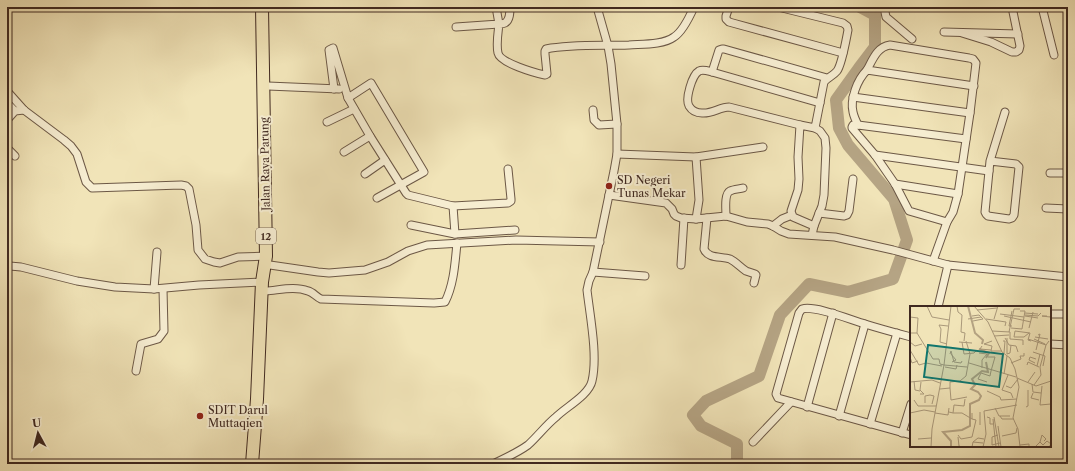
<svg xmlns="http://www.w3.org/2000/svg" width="1075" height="471" viewBox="0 0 1075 471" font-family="'Libre Caslon Text',serif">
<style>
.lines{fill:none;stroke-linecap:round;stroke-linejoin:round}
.river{stroke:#b5a484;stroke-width:12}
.minor-casing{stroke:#6c5846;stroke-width:9}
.trunk-casing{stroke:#402920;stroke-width:14}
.minor{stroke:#f6edd1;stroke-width:7}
.trunk{stroke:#f1e4b8;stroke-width:12}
.poi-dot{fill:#8f2418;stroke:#f6edd1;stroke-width:1.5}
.labels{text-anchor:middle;stroke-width:4;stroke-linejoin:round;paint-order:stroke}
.shield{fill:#f6edd1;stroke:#776455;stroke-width:1}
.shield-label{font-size:10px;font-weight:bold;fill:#402920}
.street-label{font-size:11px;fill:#402920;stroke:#f6edd1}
.poi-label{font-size:11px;fill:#402920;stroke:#f6edd1;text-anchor:start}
.inset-river{fill:none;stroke:#b5a484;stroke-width:2}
.inset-road{fill:none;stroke:#aa997b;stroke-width:1}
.view{fill:#0f766e;fill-opacity:0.15;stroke:#0f766e;stroke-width:2}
.inset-edge{fill:none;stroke:#402920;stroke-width:2}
</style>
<rect width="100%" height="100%" fill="#f1e4b8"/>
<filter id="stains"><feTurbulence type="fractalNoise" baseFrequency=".005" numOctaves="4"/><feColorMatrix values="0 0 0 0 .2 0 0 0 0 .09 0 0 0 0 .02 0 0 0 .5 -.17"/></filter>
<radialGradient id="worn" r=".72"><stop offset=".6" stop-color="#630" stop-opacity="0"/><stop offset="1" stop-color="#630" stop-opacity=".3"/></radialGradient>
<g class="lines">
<!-- river -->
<path class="river" d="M737,464V444L701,426L693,415L706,401L759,376L780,315L809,284L848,292L893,279L907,240L894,199L848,145L839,128L836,100L859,68L875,47V15L860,7"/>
<!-- minor casing -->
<g class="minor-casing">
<g id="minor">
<path d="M510,7C510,12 510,20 505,23C503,24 501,24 499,24C498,33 496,44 498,53C500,63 535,73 545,75L547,74L545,54V51L546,49C573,44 602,46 629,45C642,44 663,45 674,37C682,32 690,16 694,7"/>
<path d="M729,7L726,16V19L729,22L843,53"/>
<path d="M778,7L843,23L847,26L848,30C846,40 842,64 837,71C833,76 828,77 824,82L815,128L800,125L798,157L799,179L798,190L791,211L793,217L814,226L812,235"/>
<path d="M884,7L886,17L912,39"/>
<path d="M1042,7L1054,55"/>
<path d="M456,27L499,24L496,7"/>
<path d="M944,32L1018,34"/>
<path d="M962,33L991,42L1012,52H1016L1019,50L1020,46L1012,7"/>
<path d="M867,70C873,59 877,47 890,45L969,58L973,59L976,63L970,113L958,194L953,212L947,222L933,261"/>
<path d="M712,72L719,50L722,49H724L827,78"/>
<path d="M268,86L339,89"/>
<path d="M334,89L329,50L333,48L348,98L370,136L406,193L408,195L453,206L508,203L511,201V199L508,169"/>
<path d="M7,91L24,110L64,140L71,146L77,154L86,182L92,188L181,185L186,186L189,189L196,225L198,250L205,259L214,262L220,263L238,257L268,256"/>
<path d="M853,97L970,113"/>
<path d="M348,98L371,83L424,172L377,198"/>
<path d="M7,103L15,111"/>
<path d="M593,110L594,120L599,125L617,124"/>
<path d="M7,120L15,111L24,110"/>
<path d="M327,122L354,109"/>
<path d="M800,125L729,107C720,107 712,114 702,113C697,113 692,111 689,106C685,99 692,75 699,71C703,69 708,71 712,72L820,103"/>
<path d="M858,125C856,121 854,117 853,112C850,99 857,80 867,70L974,86"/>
<path d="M7,148L15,156"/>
<path d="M344,152L370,136"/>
<path d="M617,154L696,157L763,147"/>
<path d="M875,155L989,171"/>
<path d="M696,157L699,200L696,219"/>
<path d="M990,161L1016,164L1019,167L1014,215L1012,218L1009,219L988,216L986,214L985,212L990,161L1005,112"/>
<path d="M1050,173H1068"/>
<path d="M365,174L385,160"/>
<path d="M895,184L958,194"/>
<path d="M609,195L666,203L672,209L674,214L676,216L681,218L696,219L726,216L747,222L768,224L773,226L781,231L789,234L835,237L893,250L948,265L1068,277"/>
<path d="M453,206L455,234"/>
<path d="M1046,208L1068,209"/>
<path d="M819,213L844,216L847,215L849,211L853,179"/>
<path d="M726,216C726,210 724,194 730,191C734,189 740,189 743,188"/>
<path d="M707,218L704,249C708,259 721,256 730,259C736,262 740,267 746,271C749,272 752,273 755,274L756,275L754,283"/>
<path d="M947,222L909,211L895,184L875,155L852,128V127L853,125H858L966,139"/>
<path d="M411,225L455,234L515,230"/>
<path d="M773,226L782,219L792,215"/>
<path d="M814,226L822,206L824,195L826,148L825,138L820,131L815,128"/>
<path d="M270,265L318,272L329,273L365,270L388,262L408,251L427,245L516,240L600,242"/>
<path d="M681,265L684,218"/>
<path d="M7,267L10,266L21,267L77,281L115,287L154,289L199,285L262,282"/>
<path d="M593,272L645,276"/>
<path d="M154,289L157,252"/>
<path d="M266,291C280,290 295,286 308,291C313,292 316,297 321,299L434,303L445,302C454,284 455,263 457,243"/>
<path d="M938,307L948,265"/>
<path d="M1050,314H1068"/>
<path d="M911,337C896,333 881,329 865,324C851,320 815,305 802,309L799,313L776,394L778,398L911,435"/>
<path d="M1050,344L1068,345"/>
<path d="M136,371L141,344L158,339L164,331L163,289"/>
<path d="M807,407L833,313"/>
<path d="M839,416L865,324"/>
<path d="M870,424L897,333"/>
<path d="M902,433L911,404"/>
<path d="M753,442L791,402"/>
<path d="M493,464C505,458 517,453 528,445C538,436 546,425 556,417C566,407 589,395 592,381C598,356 590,316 587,290L589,281L593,272L614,171L617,154V124L611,64L608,46L597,7"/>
</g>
</g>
<!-- trunk casing -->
<g class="trunk-casing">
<path id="trunk" d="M252,464L257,399L262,282L266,256L262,7"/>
</g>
<!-- minor -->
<use href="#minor" class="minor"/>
<!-- trunk -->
<use href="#trunk" class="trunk"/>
</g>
<!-- markers -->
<g class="poi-dot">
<circle cx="609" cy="186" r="4"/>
<circle cx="200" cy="416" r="4"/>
</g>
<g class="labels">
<!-- shield labels -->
<rect class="shield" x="256" y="228" width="20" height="16" rx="3"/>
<g class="shield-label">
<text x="266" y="240">12</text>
</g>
<!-- street labels -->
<g class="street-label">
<text transform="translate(265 164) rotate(-91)" y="4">Jalan Raya Parung</text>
</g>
<!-- poi labels -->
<g class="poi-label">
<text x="617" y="184">SD Negeri<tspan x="617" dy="13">Tunas Mekar</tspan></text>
<text x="208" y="414">SDIT Darul<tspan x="208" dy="13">Muttaqien</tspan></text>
</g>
</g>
<!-- overview -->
<g transform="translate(910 306)">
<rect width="141" height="141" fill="#f1e4b8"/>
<path class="inset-river" d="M58,0L65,27L73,34L72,38M69,43L79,47L76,52M41,141V135L33,126L52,124L60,120V98L69,94L71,90L68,86L61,83L65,79L62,73L72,65L78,66L76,56"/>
<path class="inset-road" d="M17,0L22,11L39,14M47,0L48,6L52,9L51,26L55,27L54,35M64,0L78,16L92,46L100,52L105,63L109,81L103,112L108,123L110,141M67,4L87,2M102,5L99,20H102M115,7L128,8M90,8L114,11M115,9L128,10L131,7M62,10L69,9L73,13L63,15M94,10L121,16M115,10L128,12M137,10H132L140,11L141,8M0,11L8,12L7,27M58,13L71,11M76,13L96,16L95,20M84,13L88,0M101,22L112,23L115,5H110M119,22L123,6M82,25L100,26M99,26L104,3H110M100,26V33L113,34V39M0,27H7L23,53H29L30,58L34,59M84,30L99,29M104,31L105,25L120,27L118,34L121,35M104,31H114L119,27M125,31L138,33M95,32L99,39L106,40L108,46M97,32V48L100,47L101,39M118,33L136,39M124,33L135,38M82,35L74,38L82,40L81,45H92M93,35H95L94,47M0,36L5,40L12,38M49,36L62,37M52,36L54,48L64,47L67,44M37,38L30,36L31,23L29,19L38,20M72,40L70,43L81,44M0,44L9,59L16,57L32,60M126,44L130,28L128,29M123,46L135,50L133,60M69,47L77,48L72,54V62M40,48L41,45L44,56L51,57L52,55M41,48L46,54L42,56M0,51L2,57L8,55M78,51H85L81,65M59,57L106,71M101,57L111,53L110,50H114V47M125,57L119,54L120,51L126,53M34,59L57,61M117,59L118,56L129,61M127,60L130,48M35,61L46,63L47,59M94,68L97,50M98,69L92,84L101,87L103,92M107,72L126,80L141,75M4,75L5,84L10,85M0,76L22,74L30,77M77,76L68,73L71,67L80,70L81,65M118,76L125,66M122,78L123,86L131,87M124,79L131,69L130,61L136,39L139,35M96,80L101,82L108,73M132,80L130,99L141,98M40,82V76L50,75L56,70L60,48L56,35M30,83L40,82L41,94L57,91M77,85L90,91L91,94L107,93M123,87L121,92L129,94M10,88H14L10,84L11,76M4,94L8,100H26M15,97V90L20,89L24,90L22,98M116,101L118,100V84M85,102L89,110H100M39,106L43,107L44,99L54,100L55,93M70,106V119M0,107L14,104L25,106M25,107L38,109L39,102M43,107H52L62,113M90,110L92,113H104M77,111L80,112V118H83M84,111L89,141M83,113L86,141M88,120L91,141M48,129L51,133L62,131L66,114L62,113V107M88,129L82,131V139L90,137M92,130L106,127L107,122M48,131L49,140L52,141M8,133L21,132M63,136L68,132L74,133M130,136L132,129L136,133L134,135M110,139L119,138V141M21,141L22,123L34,59L41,0M62,141L63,136L73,137M73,141L76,128L74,105L107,99M125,141L130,136L133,139L137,135L141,138L139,141"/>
<path class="view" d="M18,39L93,48L89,81L14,71Z"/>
<rect width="141" height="141" class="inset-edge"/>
</g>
<!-- margin -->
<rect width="1075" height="471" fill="none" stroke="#f1e4b8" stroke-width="24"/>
<rect x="8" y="8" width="1059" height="455" fill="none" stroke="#402920" stroke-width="2"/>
<rect x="12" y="12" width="1051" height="447" fill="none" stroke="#402920"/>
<!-- north arrow -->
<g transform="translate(38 433) rotate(353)" stroke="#f6edd1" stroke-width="3" paint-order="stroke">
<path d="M0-3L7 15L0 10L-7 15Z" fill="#402920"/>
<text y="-6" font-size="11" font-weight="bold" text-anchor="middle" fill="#402920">U</text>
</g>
<rect width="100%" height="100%" filter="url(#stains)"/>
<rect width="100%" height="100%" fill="url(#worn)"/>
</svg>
